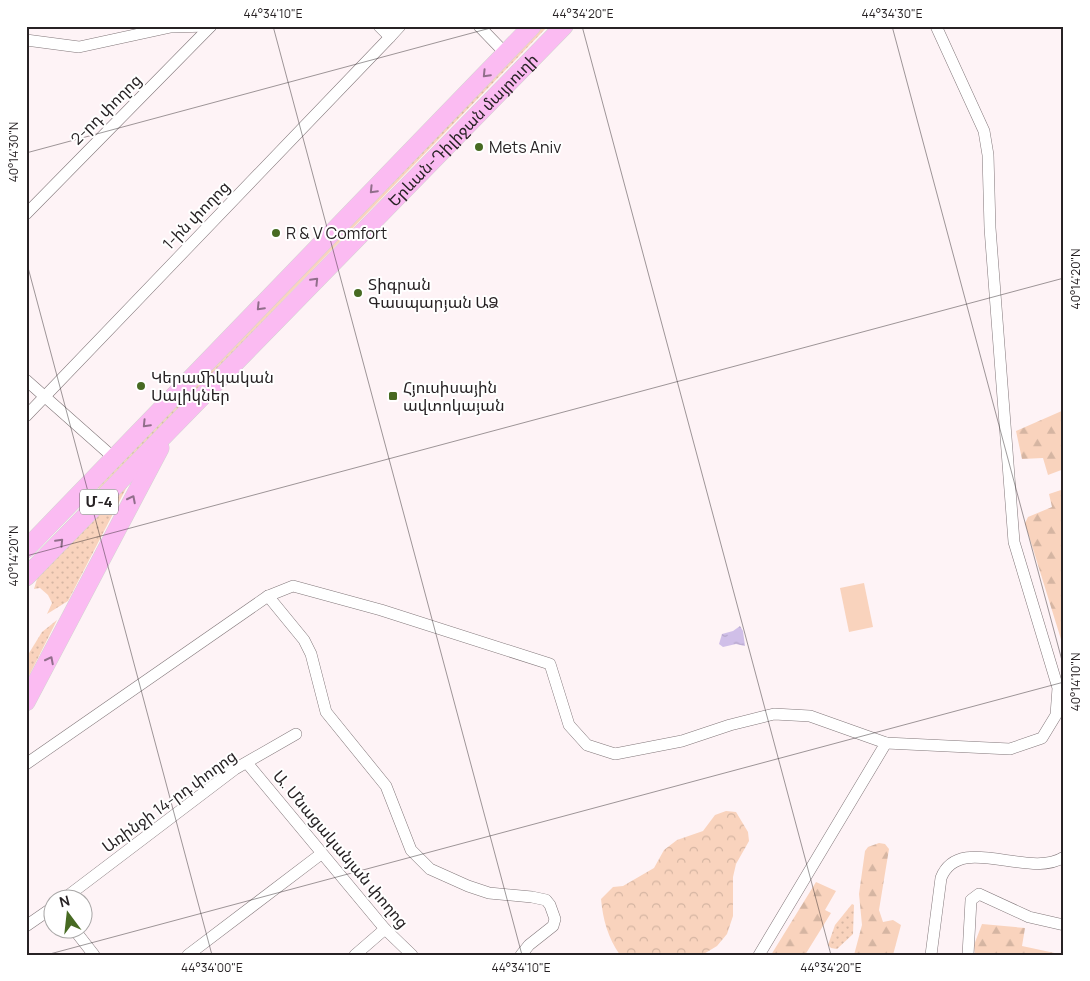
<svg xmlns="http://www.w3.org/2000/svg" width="1090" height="981" viewBox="0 0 1090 981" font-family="Manrope,'Noto Sans Armenian',sans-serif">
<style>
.grass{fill:url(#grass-dots)}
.forest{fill:url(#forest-firs)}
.park{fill:url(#park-crowns)}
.pitch{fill:#f9d3bd}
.water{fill:url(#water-ripples)}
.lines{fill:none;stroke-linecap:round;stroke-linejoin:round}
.minor-casing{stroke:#82777a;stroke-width:12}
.highway-casing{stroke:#d4d3d3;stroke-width:19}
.minor{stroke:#fff;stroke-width:11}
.highway{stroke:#fbbbf2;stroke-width:18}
.oneway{stroke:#916e8b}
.ticks{fill:none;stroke:#272224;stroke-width:1;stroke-opacity:0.45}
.poi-dot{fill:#476a22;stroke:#fff;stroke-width:2}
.labels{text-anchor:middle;stroke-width:4;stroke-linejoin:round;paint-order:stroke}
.shield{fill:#fff;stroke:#686466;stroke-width:1}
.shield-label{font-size:15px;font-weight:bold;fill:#272224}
.street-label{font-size:16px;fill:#272224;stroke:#fff}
.poi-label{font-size:16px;fill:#272224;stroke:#fff;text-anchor:start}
.neatline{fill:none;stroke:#272224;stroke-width:2}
.ticks-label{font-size:12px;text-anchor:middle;fill:#272224}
</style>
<defs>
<pattern id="grass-dots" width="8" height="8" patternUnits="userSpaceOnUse" patternTransform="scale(1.25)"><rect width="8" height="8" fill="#f9d3bd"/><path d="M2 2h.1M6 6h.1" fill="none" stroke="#d5b5a2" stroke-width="1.8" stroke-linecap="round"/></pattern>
<pattern id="forest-firs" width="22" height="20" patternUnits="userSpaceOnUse" patternTransform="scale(1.25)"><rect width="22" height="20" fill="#f9d3bd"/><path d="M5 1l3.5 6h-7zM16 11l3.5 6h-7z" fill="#d5b5a2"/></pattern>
<pattern id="park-crowns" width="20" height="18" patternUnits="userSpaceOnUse" patternTransform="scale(1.25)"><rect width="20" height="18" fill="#f9d3bd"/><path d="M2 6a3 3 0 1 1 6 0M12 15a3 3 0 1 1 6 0" fill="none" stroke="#d5b5a2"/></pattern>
<pattern id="water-ripples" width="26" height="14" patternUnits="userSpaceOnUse" patternTransform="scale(1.25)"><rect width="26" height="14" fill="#d0bfe8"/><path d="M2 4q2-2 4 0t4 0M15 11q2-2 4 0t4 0" fill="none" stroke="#b3a4c7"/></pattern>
</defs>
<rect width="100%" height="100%" fill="#fef3f6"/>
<!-- grass -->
<g class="grass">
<path d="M540,26H548L100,490L96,486Z"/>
<path d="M133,475L68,601L47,614L52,603L48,595L40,588L34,589L40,569Z"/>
<path d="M57,620L26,682V658L42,632Z"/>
<path d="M852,904L854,905L853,934L837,949L831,948L828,945L835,925Z"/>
</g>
<!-- forest -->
<g class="forest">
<path d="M1064,410V469L1048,475L1043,458L1022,459L1016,431Z"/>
<path d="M1064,489V649L1025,523L1028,517L1052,507L1049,494Z"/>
<path d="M879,843L885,844L889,849L879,910L883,922L893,920L901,925L893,955H854L862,925L859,894L865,851L868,847Z"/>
<path d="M816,882L836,891L825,910L831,913L805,955H771Z"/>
<path d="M982,924L1025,928L1022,946L1064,955H975L974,945Z"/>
</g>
<!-- park -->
<path class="park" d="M726,811L736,812L748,832L749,841L736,864L733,877V916L727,934L717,946L702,955H620C608,938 603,920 601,899L613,887L623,886L654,868L664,850L677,840L703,831L715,815Z"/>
<!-- pitch -->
<path class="pitch" d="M864,583L873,627L849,632L840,588Z"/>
<!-- water -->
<path class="water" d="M740,626L743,631L745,646L736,644L723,647L719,644L722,634L733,631Z"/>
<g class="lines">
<!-- minor casing -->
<g class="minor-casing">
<g id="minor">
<path d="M379,26L390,37L400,26"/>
<path d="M479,26L505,53"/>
<path d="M26,40L79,47L171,27L211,26"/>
<path d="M26,214L210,27"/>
<path d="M26,380L114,458"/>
<path d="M26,416L390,37"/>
<path d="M268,596L304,640L311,654L326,712L386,786L411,850L430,869L468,886L489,893L532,897L546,900L550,905L555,919L553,926L529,945L521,955"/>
<path d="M886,743L1010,749L1042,738L1056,715L1058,688L1014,542L990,228L988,155L984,131L936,26"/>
<path d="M247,763L385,929L412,955"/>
<path d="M26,764L268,596L293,586L381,610L550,664L569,725L587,745L615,754L682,741L730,725L774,714L810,716L886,743L759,955"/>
<path d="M65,898L235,769L296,734"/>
<path d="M26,926L52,908"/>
<path d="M73,928L94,955"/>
<path d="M188,955L321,854"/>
<path d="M355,955L385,929"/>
<path d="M931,955L941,878C959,832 1029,880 1064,857"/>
<path d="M968,955L971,900L979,894L1029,917L1064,925"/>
</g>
</g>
<!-- highway casing -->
<g class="highway-casing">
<g id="highway">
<path d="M26,549L532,26"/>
<path id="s1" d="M26,577L564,26"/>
<path d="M26,702L160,448"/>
</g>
</g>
<!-- minor -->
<use href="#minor" class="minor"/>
<!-- highway -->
<use href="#highway" class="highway"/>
</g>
<!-- one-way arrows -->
<defs><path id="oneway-chevron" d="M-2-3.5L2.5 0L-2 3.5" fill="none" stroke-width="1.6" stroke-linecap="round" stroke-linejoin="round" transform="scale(1.25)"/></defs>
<g class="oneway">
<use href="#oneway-chevron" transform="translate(486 74) rotate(134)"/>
<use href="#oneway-chevron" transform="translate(373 190) rotate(134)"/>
<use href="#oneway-chevron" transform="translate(315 281) rotate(-46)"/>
<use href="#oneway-chevron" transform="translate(260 307) rotate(134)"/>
<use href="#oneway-chevron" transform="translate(146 424) rotate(134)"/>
<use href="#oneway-chevron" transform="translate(132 499) rotate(-63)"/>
<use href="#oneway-chevron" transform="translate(60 542) rotate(-46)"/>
<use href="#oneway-chevron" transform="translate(50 660) rotate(-63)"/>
</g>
<!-- ticks -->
<path class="ticks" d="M273,26L522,955M582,26L831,955M892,26L1064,668M26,153L498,26M26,260L212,955M26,556L1064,278M46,955L1064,682"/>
<!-- markers -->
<g class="poi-dot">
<circle cx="479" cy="147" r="5"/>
<circle cx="276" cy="233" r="5"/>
<circle cx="358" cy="293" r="5"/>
<circle cx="141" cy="386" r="5"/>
<rect x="388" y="391" width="10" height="10" rx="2.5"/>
</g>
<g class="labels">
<!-- shield labels -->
<rect class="shield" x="80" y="489.5" width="38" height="25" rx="4"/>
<g class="shield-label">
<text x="99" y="507">Մ-4</text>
</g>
<!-- street labels -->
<g class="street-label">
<text transform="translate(106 109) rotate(-45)" y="6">2-րդ փողոց</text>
<text dy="6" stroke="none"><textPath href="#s1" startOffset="625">Երևան-Դիլիջան մայրուղի</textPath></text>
<text transform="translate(196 215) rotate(-46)" y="6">1-ին փողոց</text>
<text transform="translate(169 801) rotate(-36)" y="6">Առինջի 14-րդ փողոց</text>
<text transform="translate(341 849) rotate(50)" y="6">Ա. Մնացականյան փողոց</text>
</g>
<!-- poi labels -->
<g class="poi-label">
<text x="489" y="153">Mets Aniv</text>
<text x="286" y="239">R &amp; V Comfort</text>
<text x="368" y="290">Տիգրան<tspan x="368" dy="18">Գասպարյան ԱՁ</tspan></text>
<text x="151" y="383">Կերամիկական<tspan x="151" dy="18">Սալիկներ</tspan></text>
<text x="403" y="393">Հյուսիսային<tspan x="403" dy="18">ավտոկայան</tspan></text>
</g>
</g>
<!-- border -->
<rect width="1090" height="981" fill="none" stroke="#ffffff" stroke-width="55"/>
<!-- north arrow -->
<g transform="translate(68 914) rotate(345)"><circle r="24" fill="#ffffff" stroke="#a9a7a7"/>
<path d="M0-4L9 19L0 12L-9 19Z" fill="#476a22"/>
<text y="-8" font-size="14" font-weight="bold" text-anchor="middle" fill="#272224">N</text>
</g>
<rect x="28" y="28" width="1034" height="926" class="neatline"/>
<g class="ticks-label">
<text x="273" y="18">44°34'10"E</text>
<text x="583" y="18">44°34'20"E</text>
<text x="892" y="18">44°34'30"E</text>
<text transform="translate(14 152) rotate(-90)" y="4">40°14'30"N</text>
<text transform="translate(1076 279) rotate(-90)" y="4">40°14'20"N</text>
<text transform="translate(14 556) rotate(-90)" y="4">40°14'20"N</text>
<text transform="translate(1076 682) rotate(-90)" y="4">40°14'10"N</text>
<text x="212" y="972">44°34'00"E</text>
<text x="521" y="972">44°34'10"E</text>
<text x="831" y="972">44°34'20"E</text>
</g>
</svg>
